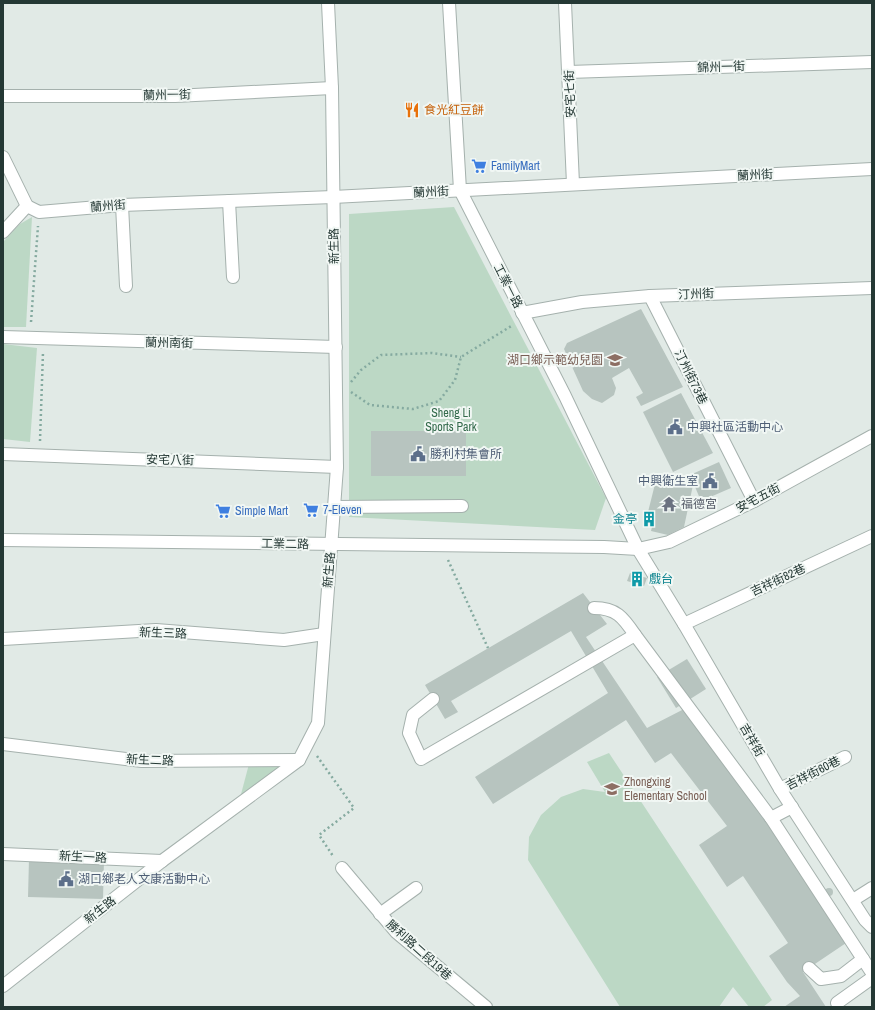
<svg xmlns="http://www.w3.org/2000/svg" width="875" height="1010" viewBox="0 0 875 1010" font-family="'Archivo Narrow','Noto Sans TC',sans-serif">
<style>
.green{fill:#bcd8c5}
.building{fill:#b7c4bf}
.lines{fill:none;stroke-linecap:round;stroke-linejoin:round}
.minor-casing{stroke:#a5b1ad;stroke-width:14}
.path{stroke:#85aaa0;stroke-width:2.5;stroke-dasharray:2 3;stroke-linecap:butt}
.minor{stroke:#fff;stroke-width:12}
.labels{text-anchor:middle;stroke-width:4;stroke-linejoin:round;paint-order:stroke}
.street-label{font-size:12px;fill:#243834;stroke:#f1f7f4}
.food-label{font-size:12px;fill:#c56008;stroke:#f1f7f4;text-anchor:start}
.shop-label{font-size:12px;fill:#366cbe;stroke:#f1f7f4;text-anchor:start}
.education-label{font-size:12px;fill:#785e54;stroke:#f1f7f4;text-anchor:end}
.park-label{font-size:12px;fill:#336a4b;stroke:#f1f7f4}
.service-label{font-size:12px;fill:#4e5e75;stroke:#f1f7f4;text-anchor:start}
.worship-label{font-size:12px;fill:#5b616d;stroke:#f1f7f4;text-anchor:start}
.culture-label{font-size:12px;fill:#0d838f;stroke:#f1f7f4;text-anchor:end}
</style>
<rect width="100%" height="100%" fill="#e1eae6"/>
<!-- green -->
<g class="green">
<path d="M454,207L606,498L595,530L349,517V214Z"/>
<path d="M32,217L26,327H3V242L20,224Z"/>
<path d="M3,344L37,348L30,442L3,439Z"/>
<path d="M609,753L772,1000L763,1007H749L733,987L719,1007H620L528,860L529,837L541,815L561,797L583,789L605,792L587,762Z"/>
<path d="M249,764L285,765L240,798Z"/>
</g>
<!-- building -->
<g class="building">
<path d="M641,309L683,387L641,406L636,397L643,393L629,368L612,378L616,388L614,395L602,403L592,399L583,391L564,349L567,343Z"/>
<path d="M681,393L713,453L673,472L643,412Z"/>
<rect x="371" y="431" width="95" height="45"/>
<path d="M719,462L731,488L701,501L690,475Z"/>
<path d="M657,476L693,485L684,527L668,535L651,531L655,515L648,512Z"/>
<path d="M630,573L647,578L644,586L627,581Z"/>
<path d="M583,593L607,624L586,637L647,728L686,708L849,941L803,972L826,1007H784L800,996L787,982L769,956L788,943L743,876L727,887L699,845L727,826L671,753L655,763L626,720L493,804L475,777L608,693L571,631L451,701L458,712L445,719L425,685Z"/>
<path d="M687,659L706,689L676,708L657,677Z"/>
<path d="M29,859L104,861L103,899L28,897Z"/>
<circle cx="829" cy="892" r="4"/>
</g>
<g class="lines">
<!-- minor casing -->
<g class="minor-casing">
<g id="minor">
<path d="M449,3L460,190L565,396L638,549L684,624L780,789L865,920L872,927"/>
<path d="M565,3L573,184"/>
<path d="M569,72L872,62"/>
<path d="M3,96H175L332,88"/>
<path d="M3,157L27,206"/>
<path d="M229,201L233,277"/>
<path d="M122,205L126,286"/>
<path d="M3,232L27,206L39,212L122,205L333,197L872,169"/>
<path d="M650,296L754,501"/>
<path d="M522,313L582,302L650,296L872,288"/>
<path d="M3,337L336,347"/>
<path d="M3,454L337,467"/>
<path d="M335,507L462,506"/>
<path d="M3,540L604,547L638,549L669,542L754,501L872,436"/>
<path d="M594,608C616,608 623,617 635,635"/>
<path d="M684,624L872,536"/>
<path d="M3,639L156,630L284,640L324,634"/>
<path d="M433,699L413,715L409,733L421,759L635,635L771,818L872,973"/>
<path d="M3,744L142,761L299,760"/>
<path d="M780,789L845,757"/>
<path d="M771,818L792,807"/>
<path d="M3,854L162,861"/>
<path d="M342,868L396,932L486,1007"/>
<path d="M853,900L872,888"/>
<path d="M380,914L416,888"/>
<path d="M809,968L821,979L841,976L863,959"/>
<path d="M3,986L162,861L299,760L318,723L337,467L332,88L328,3"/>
<path d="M837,1003L872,978"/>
</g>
</g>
<!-- path -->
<g class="path">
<path d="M31,322L38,226"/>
<path d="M351,382L361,370L381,355L432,353L461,357"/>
<path d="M351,392L370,405L413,409L439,401L455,380L461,357L513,325"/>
<path d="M40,441L43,352"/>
<path d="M448,560L488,648"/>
<path d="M317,756L354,808L319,835L333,856"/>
</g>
<!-- minor -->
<use href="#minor" class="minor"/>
</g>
<!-- icons -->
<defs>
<g id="restaurant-bare" transform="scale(1.2)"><path d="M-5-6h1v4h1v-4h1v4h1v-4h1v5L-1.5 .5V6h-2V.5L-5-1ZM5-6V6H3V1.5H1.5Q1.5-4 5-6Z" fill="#e8710a" stroke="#f1f7f4" stroke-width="2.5" paint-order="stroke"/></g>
<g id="supermarket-bare" transform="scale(1.2)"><path d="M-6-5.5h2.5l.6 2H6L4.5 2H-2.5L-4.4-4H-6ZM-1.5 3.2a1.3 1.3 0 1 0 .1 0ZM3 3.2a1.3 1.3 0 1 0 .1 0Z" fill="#3f7fe0" stroke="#f1f7f4" stroke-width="2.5" paint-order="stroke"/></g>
<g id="school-bare" transform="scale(1.2)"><path d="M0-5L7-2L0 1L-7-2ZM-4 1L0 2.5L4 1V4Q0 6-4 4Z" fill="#8d6e63" stroke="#f1f7f4" stroke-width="2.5" paint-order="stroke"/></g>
<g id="civic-bare" transform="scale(1.2)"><path d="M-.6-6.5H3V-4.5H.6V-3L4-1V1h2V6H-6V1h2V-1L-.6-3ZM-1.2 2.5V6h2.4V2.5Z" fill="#5c6f8a" stroke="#f1f7f4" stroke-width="2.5" paint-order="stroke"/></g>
<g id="temple-bare" transform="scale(1.2)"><path d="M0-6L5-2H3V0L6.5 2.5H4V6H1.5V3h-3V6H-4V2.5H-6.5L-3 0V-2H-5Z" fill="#6b7280" stroke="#f1f7f4" stroke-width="2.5" paint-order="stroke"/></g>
<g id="building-bare" transform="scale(1.2)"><path d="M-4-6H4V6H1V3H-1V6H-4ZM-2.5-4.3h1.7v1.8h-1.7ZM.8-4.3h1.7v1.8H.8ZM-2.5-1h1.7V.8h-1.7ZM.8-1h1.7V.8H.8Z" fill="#0f9aa8" stroke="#f1f7f4" stroke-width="2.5" paint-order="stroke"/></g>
</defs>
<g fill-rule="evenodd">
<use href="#restaurant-bare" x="412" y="110"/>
<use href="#supermarket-bare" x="479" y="166"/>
<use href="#school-bare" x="615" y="360"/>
<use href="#civic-bare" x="675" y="427"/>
<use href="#civic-bare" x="418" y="454"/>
<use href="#civic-bare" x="710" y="481"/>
<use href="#temple-bare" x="669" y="504"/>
<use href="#supermarket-bare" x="311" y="510"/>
<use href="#supermarket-bare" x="223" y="511"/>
<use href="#building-bare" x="649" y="519"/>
<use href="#building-bare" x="637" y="579"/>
<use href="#school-bare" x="612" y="789"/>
<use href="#civic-bare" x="66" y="879"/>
</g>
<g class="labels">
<!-- street labels -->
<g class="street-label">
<text transform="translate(721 67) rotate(-2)" y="4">錦州一街</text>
<text transform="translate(570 94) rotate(-92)" y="4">安宅七街</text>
<text transform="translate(167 95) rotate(-1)" y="4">蘭州一街</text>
<text transform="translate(755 175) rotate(-3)" y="4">蘭州街</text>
<text transform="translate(431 192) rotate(-3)" y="4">蘭州街</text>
<text transform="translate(108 206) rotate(-5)" y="4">蘭州街</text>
<text transform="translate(334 246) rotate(-91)" y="4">新生路</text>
<text transform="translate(508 286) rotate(63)" y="4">工業一路</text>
<text transform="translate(696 294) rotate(-2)" y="4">汀州街</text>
<text transform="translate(169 343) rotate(1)" y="4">蘭州南街</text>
<text transform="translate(691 377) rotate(64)" y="4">汀州街73巷</text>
<text transform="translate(170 460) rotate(1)" y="4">安宅八街</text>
<text transform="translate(758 498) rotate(-28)" y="4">安宅五街</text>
<text transform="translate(285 544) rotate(1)" y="4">工業二路</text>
<text transform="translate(329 570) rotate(-85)" y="4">新生路</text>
<text transform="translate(778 580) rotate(-25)" y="4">吉祥街82巷</text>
<text transform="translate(163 633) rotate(2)" y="4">新生三路</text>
<text transform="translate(752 740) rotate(60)" y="4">吉祥街</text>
<text transform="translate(150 760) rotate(2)" y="4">新生二路</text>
<text transform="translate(813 773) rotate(-27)" y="4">吉祥街60巷</text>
<text transform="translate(83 857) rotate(3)" y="4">新生一路</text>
<text transform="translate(100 910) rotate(-38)" y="4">新生路</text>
<text transform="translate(419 950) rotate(42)" y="4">勝利路二段19巷</text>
</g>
<!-- food labels -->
<g class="food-label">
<text x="424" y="114">食光紅豆餅</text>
</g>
<!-- shop labels -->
<g class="shop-label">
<text x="491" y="170">FamilyMart</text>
<text x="323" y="514">7-Eleven</text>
<text x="235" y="515">Simple Mart</text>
</g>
<!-- education labels -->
<g class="education-label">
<text x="603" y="364">湖口鄉示範幼兒園</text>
<text x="624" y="786" text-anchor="start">Zhongxing<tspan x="624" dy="14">Elementary School</tspan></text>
</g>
<!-- park labels -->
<g class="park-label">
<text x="451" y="417">Sheng Li<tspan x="451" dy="14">Sports Park</tspan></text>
</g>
<!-- service labels -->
<g class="service-label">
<text x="687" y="431">中興社區活動中心</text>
<text x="430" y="458">勝利村集會所</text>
<text x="698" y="485" text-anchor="end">中興衛生室</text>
<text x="78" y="883">湖口鄉老人文康活動中心</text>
</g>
<!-- worship labels -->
<g class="worship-label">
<text x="681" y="508">福德宮</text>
</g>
<!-- culture labels -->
<g class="culture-label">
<text x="637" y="523">金亭</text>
<text x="649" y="583" text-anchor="start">戲台</text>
</g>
</g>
<!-- border -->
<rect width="875" height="1010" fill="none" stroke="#243834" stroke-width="8"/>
</svg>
